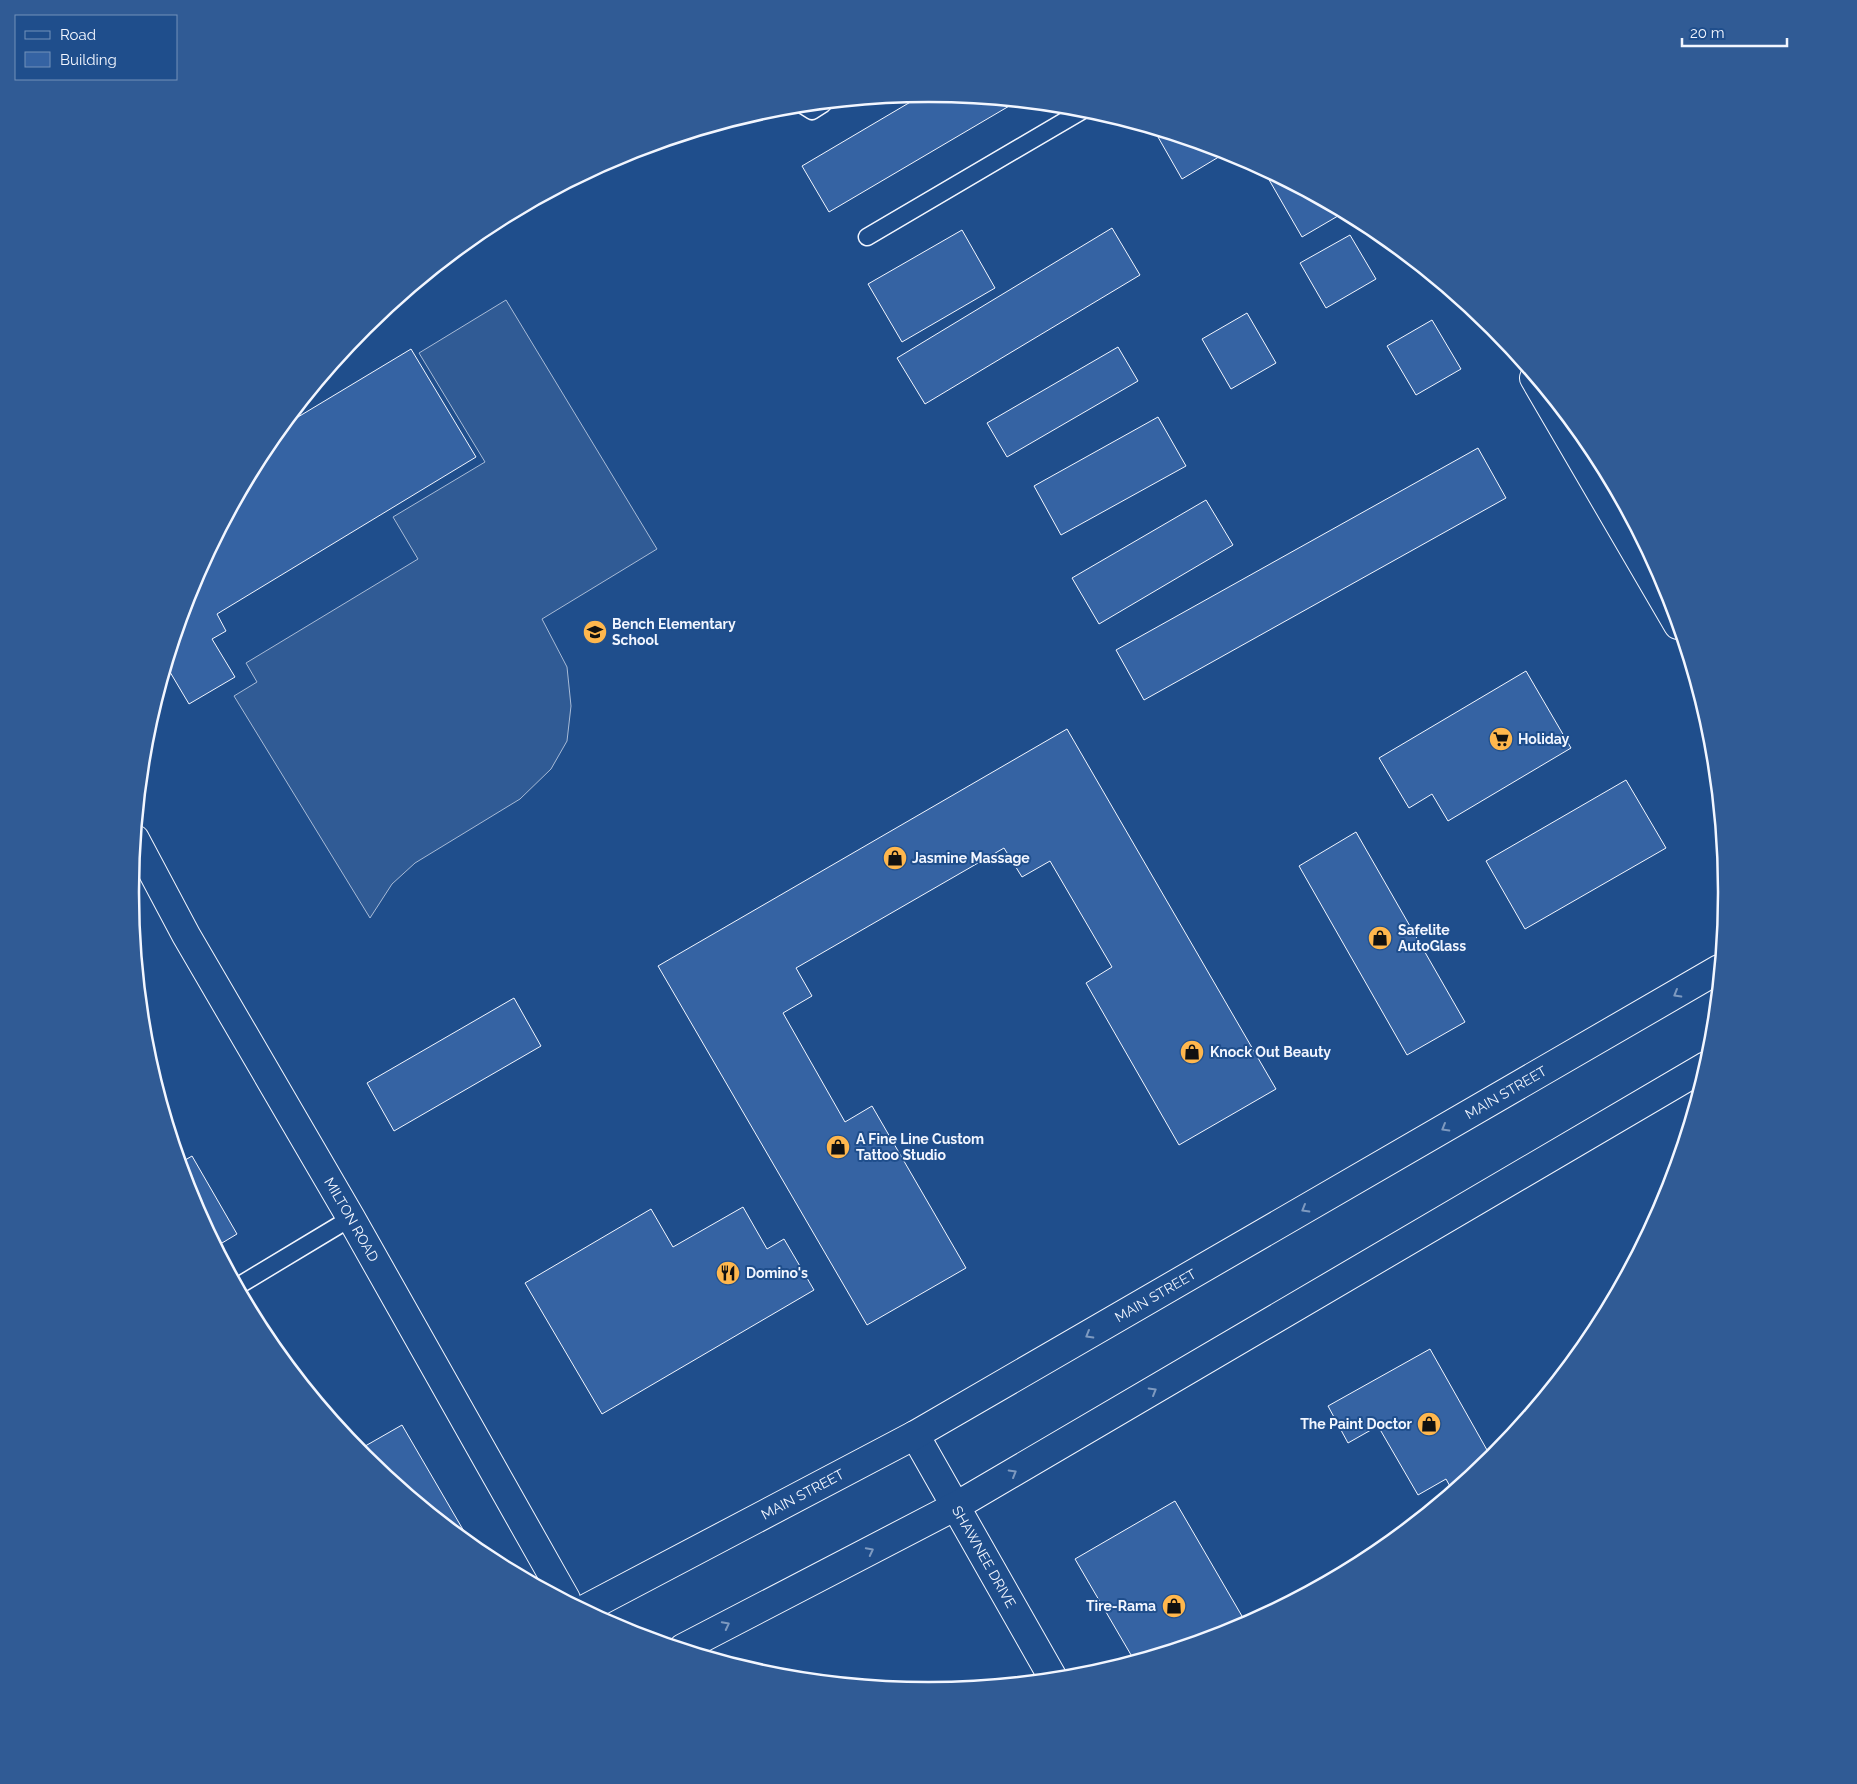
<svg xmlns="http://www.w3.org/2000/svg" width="1857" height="1784" viewBox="0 0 1857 1784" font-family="Raleway,sans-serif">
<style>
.built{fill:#305b95;stroke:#a8bbd7}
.building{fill:#3563a3;stroke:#f2f6ff}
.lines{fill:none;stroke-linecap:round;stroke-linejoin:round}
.lane-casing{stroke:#f2f6ff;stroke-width:19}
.street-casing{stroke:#f2f6ff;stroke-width:30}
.secondary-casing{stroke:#f2f6ff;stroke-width:30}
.primary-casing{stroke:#f2f6ff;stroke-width:30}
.lane{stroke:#1f4e8c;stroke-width:16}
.street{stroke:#1f4e8c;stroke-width:28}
.secondary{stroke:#1f4e8c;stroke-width:28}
.primary{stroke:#1f4e8c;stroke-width:28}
.oneway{stroke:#7e9ac0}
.labels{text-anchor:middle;stroke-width:4;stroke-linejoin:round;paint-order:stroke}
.poi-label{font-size:14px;font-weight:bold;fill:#f2f6ff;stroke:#1f4e8c;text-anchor:start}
.street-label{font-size:14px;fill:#f2f6ff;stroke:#1f4e8c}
.rim{fill:none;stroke:#f2f6ff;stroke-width:2.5}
</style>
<rect width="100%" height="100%" fill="#1f4e8c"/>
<!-- built -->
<path class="built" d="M506,300L657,549L542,619L567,667L571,706L567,741L551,769L520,799L415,863L392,884L370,918L234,696L257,682L246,663L418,559L393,517L485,462L419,353Z"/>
<!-- building -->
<g class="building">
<path d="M924,94L1016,102L829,212L802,166Z"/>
<path d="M1154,130L1227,152L1182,179Z"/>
<path d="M1264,171L1343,213L1302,237Z"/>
<path d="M1112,228L1140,275L925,404L897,358Z"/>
<path d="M962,230L995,288L902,342L868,284Z"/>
<path d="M1350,235L1376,279L1326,308L1300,263Z"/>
<path d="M1247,313L1276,363L1231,389L1202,339Z"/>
<path d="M1432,320L1461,369L1416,395L1387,346Z"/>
<path d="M1118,347L1138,381L1007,457L987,423Z"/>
<path d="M411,349L476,457L217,614L226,631L212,639L235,677L189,704L167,667L191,586L265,448L283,426Z"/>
<path d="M1158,417L1186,466L1061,535L1034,486Z"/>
<path d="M1478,448L1506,498L1144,700L1116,650Z"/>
<path d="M1206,500L1233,545L1099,624L1072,578Z"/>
<path d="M1526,671L1571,748L1448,821L1432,794L1409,808L1379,758Z"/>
<path d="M1067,729L1276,1089L1179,1145L1086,983L1112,967L1050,861L1022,877L1004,848L796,968L812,996L783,1013L845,1122L872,1106L966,1268L867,1325L658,966Z"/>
<path d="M1626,780L1666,848L1525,929L1486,861Z"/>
<path d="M1356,832L1465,1022L1407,1055L1299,866Z"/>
<path d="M514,998L541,1046L394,1131L367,1083Z"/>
<path d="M192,1156L237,1234L217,1246L191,1197L180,1163Z"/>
<path d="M743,1207L767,1249L784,1239L814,1290L602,1414L525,1283L651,1209L673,1247Z"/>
<path d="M1430,1349L1487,1450L1503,1441L1504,1443L1493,1457L1452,1490L1446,1479L1418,1495L1378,1426L1348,1443L1328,1406Z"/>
<path d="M402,1425L472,1545L364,1456L343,1431L348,1429L360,1449Z"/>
<path d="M1175,1501L1246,1623L1234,1630L1134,1660L1075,1559Z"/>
</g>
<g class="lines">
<!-- lane casing -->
<g class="lane-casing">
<g id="lane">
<path d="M804,106L812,111L823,104"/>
<path d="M867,237L1085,109"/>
<path d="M238,1286L351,1218"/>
</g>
</g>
<!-- street casing -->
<g class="street-casing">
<g id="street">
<path d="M1534,378L1678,625"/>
<path id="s1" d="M915,1435L1053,1678"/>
</g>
</g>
<!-- secondary casing -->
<g class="secondary-casing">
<g id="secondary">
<path id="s2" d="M135,839L186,935L351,1218L566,1599"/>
</g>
</g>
<!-- primary casing -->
<g class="primary-casing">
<g id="primary">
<path id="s3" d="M585,1609L915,1435L1719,969"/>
<path d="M683,1648L956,1506L1706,1066"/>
</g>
</g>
<!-- lane -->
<use href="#lane" class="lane"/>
<!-- street -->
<use href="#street" class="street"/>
<!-- secondary -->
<use href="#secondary" class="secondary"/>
<!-- primary -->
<use href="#primary" class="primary"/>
</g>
<!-- one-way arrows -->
<defs><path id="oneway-chevron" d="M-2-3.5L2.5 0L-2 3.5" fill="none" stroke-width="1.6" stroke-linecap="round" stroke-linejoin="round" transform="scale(1.25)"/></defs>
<g class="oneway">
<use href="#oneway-chevron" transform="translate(1677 994) rotate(150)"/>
<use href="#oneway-chevron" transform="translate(1445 1128) rotate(150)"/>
<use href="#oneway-chevron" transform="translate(1305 1209) rotate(150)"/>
<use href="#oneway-chevron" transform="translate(1089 1335) rotate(150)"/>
<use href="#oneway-chevron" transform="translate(1153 1391) rotate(-30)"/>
<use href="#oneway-chevron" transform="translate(1013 1473) rotate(-30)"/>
<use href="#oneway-chevron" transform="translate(870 1551) rotate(-27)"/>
<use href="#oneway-chevron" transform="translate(726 1625) rotate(-27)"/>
</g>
<!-- icons -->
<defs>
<g id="school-disc" transform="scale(1.25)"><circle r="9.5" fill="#ffb74d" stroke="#1f4e8c"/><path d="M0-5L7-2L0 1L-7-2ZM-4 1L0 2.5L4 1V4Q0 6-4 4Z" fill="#111"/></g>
<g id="supermarket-disc" transform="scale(1.25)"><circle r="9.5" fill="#ffb74d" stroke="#1f4e8c"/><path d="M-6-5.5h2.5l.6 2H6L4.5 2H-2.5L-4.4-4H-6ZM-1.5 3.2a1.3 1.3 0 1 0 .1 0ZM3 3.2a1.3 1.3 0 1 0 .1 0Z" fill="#111"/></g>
<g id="shop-disc" transform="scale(1.25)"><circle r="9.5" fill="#ffb74d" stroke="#1f4e8c"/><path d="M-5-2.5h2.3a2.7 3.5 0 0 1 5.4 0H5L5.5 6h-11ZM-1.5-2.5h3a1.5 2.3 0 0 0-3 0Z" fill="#111"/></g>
<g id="restaurant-disc" transform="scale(1.25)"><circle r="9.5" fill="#ffb74d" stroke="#1f4e8c"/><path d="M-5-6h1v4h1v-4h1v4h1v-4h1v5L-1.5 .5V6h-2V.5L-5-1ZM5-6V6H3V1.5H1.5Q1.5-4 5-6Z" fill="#111"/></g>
</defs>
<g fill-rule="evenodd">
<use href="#school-disc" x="595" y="632"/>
<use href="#supermarket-disc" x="1501" y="739"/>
<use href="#shop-disc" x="895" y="858"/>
<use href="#shop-disc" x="1380" y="938"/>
<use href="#shop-disc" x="1192" y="1052"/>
<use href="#shop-disc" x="838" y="1147"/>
<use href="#restaurant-disc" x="728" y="1273"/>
<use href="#shop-disc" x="1429" y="1424"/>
<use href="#shop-disc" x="1174" y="1606"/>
</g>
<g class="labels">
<!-- poi labels -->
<g class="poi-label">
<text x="612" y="629">Bench Elementary<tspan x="612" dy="16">School</tspan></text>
<text x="1518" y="744">Holiday</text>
<text x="912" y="863">Jasmine Massage</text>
<text x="1398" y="935">Safelite<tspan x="1398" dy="16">AutoGlass</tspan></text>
<text x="1210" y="1057">Knock Out Beauty</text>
<text x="856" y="1144">A Fine Line Custom<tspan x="856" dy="16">Tattoo Studio</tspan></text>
<text x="746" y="1278">Domino's</text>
<text x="1412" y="1429" text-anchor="end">The Paint Doctor</text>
<text x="1156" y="1611" text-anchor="end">Tire-Rama</text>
</g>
<!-- street labels -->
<g class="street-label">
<text dy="5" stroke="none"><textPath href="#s3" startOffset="1056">MAIN STREET</textPath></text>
<text dy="5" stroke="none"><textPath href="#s2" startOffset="438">MILTON ROAD</textPath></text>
<text dy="5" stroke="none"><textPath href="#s3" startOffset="651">MAIN STREET</textPath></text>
<text dy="5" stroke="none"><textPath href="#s3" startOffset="246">MAIN STREET</textPath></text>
<text dy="5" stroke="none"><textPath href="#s1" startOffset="140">SHAWNEE DRIVE</textPath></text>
</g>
</g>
<!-- crop -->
<path d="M0 0H1857V1784H0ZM928 102H929A789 789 0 0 1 1718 891V893A789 789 0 0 1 929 1682H928A789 789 0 0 1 139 893V891A789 789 0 0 1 928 102Z" fill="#305b95" fill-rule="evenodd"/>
<path class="rim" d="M928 102H929A789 789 0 0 1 1718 891V893A789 789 0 0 1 929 1682H928A789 789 0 0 1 139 893V891A789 789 0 0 1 928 102Z"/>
<!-- legend -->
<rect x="15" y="15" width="162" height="65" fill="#1f4e8c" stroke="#7391ba"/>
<rect x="25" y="31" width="25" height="8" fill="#1f4e8c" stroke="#7391ba"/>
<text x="60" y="40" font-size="15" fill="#f2f6ff">Road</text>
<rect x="25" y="52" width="25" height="15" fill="#3563a3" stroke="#7391ba"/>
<text x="60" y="65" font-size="15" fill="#f2f6ff">Building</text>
<!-- scale -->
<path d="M1682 38v8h105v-8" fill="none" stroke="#f2f6ff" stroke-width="2.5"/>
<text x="1690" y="38" font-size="15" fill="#f2f6ff" stroke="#1f4e8c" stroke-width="4" paint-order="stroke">20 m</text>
</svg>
